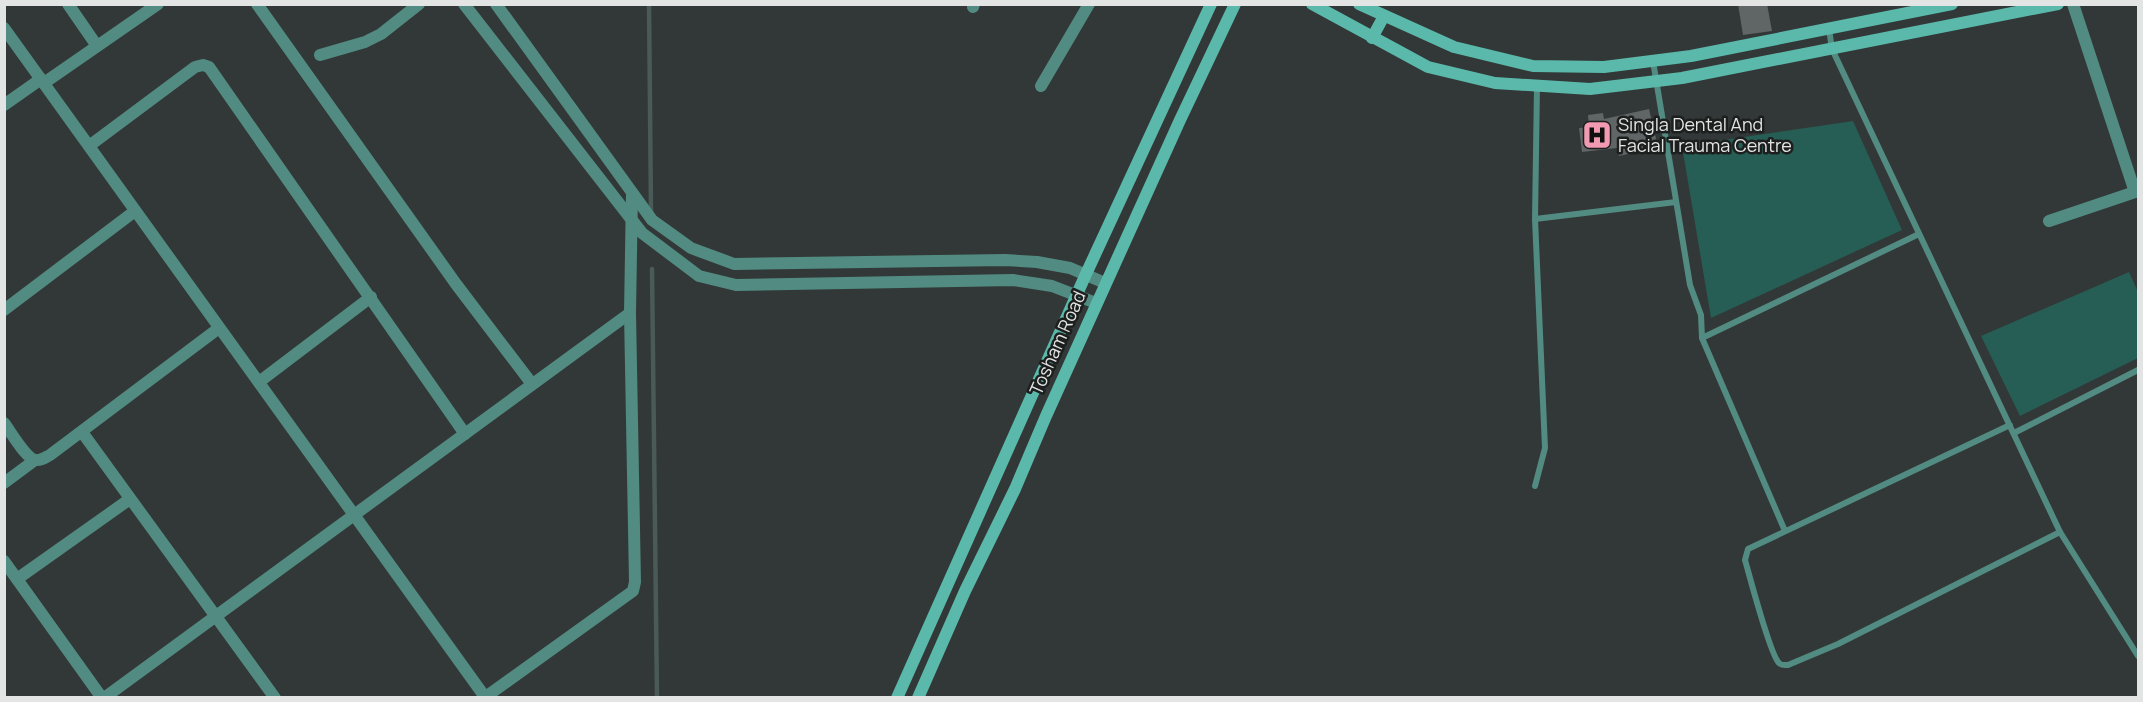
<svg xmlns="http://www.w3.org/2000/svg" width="2143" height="702" viewBox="0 0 2143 702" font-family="Manrope,sans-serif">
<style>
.green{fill:#265d54}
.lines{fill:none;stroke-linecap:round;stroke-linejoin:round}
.stream{stroke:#495a57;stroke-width:4.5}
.building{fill:#5f6665}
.service{stroke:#528b81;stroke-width:6}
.minor{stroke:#528b81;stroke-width:12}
.tertiary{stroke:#528b81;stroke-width:12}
.secondary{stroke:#5ab9aa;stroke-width:12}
.labels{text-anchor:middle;stroke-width:5;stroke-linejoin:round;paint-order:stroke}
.poi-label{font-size:18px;fill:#e2e5e4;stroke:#1c1f1e;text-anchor:start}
.street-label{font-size:18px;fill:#e2e5e4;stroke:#1c1f1e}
</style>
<rect width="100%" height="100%" fill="#323837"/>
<!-- green -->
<g class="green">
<path d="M1853,121L1902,230L1711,318L1682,146Z"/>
<path d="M2129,272L2138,292V358L2020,416L1981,336Z"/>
</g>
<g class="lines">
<!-- stream -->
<g class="stream">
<path d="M649,4L651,212"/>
<path d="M652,269L657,698"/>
</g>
</g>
<!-- building -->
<g class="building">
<path d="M1738,4H1767L1772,31L1743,35Z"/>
<path d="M1649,109L1658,147L1619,156L1617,148L1582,152L1579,128L1589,127L1588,115L1603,113L1604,119Z"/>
</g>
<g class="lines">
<!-- service -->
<g class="service">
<path d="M1829,29L1832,49L2060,532L1838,644L1788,665C1784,665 1782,666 1779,663C1770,655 1750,577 1745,560L1748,549L2010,425"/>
<path d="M1653,61L1690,285L1701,315L1702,338L1785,531"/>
<path d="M1535,219L1676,202"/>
<path d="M1702,338L1919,234"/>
<path d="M2014,433L2138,370"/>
<path d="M1535,486L1545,448L1535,219L1537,86"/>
<path d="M2060,532L2138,656"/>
</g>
<!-- minor -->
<g class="minor">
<path d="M68,4L97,46"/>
<path d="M257,4L456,284L532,384"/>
<path d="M2073,4L2135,192"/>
<path d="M973,7L974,4"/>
<path d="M4,28L485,697"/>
<path d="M320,55L365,42L381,34L419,4"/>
<path d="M44,83L158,4"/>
<path d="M1041,86L1089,4"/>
<path d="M4,105L41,79"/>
<path d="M89,146L195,67L203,65L209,67L465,434"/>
<path d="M2049,221L2138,191"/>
<path d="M4,310L135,211"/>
<path d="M259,382L371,297"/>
<path d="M4,423C11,432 26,459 36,460C41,461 46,457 50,455L219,328"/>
<path d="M82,432L275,698"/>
<path d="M4,483L35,460"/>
<path d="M4,561L102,698"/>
<path d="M17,579L130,499"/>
<path d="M104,698L630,313"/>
<path d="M484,698L633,591L635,582L630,313L632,193"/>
</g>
<!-- tertiary -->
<g class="tertiary">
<path d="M464,4L642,233L699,276L736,285L1013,280L1052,286L1096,303"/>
<path d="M496,4L652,220L691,248L734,264L1005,260L1037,262L1070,268L1105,283"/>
</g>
<!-- secondary -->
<g class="secondary">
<path d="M1312,4L1428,67L1495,83L1590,89L1682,78L2058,4"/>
<path d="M1359,4L1454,47L1533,66L1604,67L1691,56L1952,4"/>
<path d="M1372,38L1384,16"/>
<path d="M897,698L1086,274L1211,4"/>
<path d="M918,698L965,591L1015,489L1046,416L1180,120L1235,4"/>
</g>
</g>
<!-- icons -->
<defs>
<g id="hospital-square" transform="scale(1.5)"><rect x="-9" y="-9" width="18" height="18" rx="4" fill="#f19ab2" stroke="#1c1f1e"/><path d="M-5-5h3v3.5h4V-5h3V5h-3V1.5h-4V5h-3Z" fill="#111"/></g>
</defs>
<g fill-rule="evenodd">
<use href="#hospital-square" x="1597" y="135"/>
</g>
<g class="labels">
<!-- poi labels -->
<g class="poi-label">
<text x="1618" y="131">Singla Dental And<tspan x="1618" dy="21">Facial Trauma Centre</tspan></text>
</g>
<!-- street labels -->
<g class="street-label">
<text transform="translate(1058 343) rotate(-66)" y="6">Tosham Road</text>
</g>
</g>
<!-- border -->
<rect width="2143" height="702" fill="none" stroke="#e2e5e4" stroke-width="12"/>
</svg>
